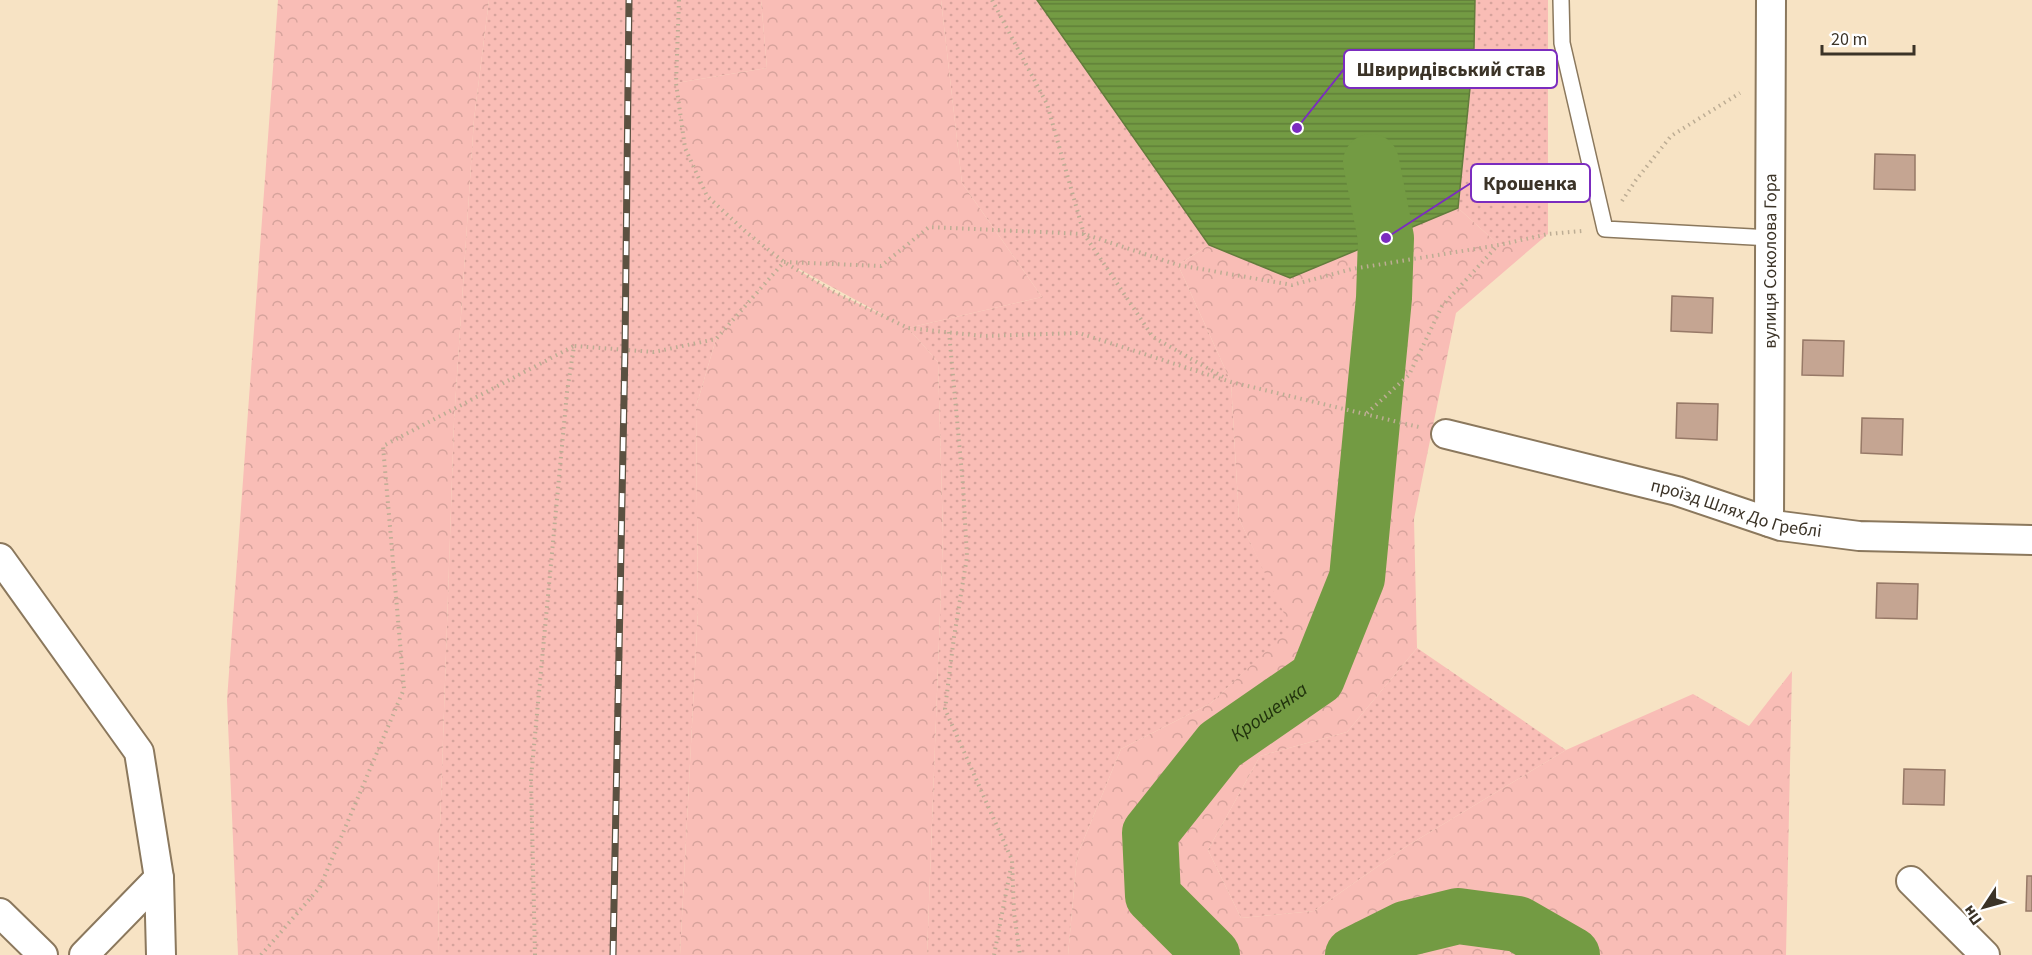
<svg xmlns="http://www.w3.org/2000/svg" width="2032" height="955" viewBox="0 0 2032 955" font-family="'Source Sans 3',sans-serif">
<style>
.grass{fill:url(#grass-dots)}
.forest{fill:url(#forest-crowns);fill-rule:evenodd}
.water{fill:url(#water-rules);stroke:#627c3b;stroke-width:1.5}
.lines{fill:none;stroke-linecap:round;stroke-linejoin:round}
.river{stroke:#739b43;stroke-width:56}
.building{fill:#c5a592;stroke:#977967;stroke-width:1.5}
.lane-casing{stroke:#8b785d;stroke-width:18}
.street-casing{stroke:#8b785d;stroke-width:32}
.path{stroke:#bdad94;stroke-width:4;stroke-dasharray:1.5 4.5;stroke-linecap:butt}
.lane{stroke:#fff;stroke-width:15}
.street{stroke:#fff;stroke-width:28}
.rail-casing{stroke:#5b5141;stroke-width:7}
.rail{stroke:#fff;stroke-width:4.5;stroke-dasharray:14;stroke-linecap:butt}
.labels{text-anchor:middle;stroke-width:4.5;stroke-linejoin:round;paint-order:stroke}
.street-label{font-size:18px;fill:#3b3327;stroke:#fff}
.water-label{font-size:20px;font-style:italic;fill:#21320d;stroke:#fff}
.leader{fill:none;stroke:#7b2cbf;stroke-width:2}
.callout-dot{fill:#7b2cbf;stroke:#fff;stroke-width:2}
.callout{fill:#fff;stroke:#7b2cbf;stroke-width:2}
.callout-label{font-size:20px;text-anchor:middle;font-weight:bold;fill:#3b3327}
</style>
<defs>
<pattern id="grass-dots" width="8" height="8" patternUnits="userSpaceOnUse" patternTransform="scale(1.5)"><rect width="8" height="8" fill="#f9bdb6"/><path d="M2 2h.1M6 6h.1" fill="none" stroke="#d6a39c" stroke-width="1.8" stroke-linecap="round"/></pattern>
<pattern id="forest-crowns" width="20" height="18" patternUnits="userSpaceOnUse" patternTransform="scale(1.5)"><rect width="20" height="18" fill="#f9bdb6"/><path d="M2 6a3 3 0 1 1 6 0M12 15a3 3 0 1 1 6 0" fill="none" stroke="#d6a39c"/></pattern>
<pattern id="water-rules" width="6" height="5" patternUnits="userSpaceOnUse" patternTransform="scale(1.5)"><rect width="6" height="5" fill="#739b43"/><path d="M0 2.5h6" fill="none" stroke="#607f38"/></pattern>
</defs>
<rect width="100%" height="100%" fill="#f7e3c4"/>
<!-- grass -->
<g class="grass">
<path d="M489,0H761L767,68L676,83L707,196L746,232L784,262L716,339L696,407L698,610L680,955H439L438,885L454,421L474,119Z"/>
<path d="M941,0H1037L1209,245L1178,265L1231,382L1239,519L1292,628L1211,703L1121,749L1077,856L1068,955H927L943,535L938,362L908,328L1042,297L962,183Z"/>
<path d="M1475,0H1548V234L1499,245L1458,208L1474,48Z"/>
<path d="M1417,648L1566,750L1407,846L1314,911L1241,918L1208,850L1260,756L1347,732Z"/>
</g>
<!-- forest -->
<g class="forest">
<path d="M278,0H489L474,119L454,421L438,885L439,955H238L227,700Z"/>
<path d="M761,0H941L962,183L1042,297L908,328L938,362L943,535L927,955H680L698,610L696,407L716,339L784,262L746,232L707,196L685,148L676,83L767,68ZM798,270L799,269L887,317L834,292Z"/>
<path d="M1458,208L1499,245L1548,234L1456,313L1414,519L1417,648L1347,732L1260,756L1208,850L1241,918L1314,911L1407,846L1566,750L1693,694L1749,726L1792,671L1786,955H1068L1077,856L1121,749L1211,703L1291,628L1239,519L1231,382L1178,265L1209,245L1290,278Z"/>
</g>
<!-- water -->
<path class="water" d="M1037,0H1475L1474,48L1458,208L1290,278L1209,245Z"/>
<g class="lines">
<!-- river -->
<g class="river">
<path id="s1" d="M1212,955L1153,896L1150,833L1220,745L1317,678L1357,578L1384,298L1386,238L1371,162"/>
<path d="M1353,955L1405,929L1458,916L1518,924L1572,955"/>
</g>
</g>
<!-- building -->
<g class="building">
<path d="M1875,154L1915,155V190L1874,189Z"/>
<path d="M1672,296L1713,298L1712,333L1671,331Z"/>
<path d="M1803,340L1844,341L1843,376L1802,375Z"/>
<path d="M1677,403L1718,404L1717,440L1676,438Z"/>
<path d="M1862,418L1903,419L1902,455L1861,453Z"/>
<path d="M1877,583L1918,584L1917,619L1876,618Z"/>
<path d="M1904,769L1945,770L1944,805L1903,804Z"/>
<path d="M2027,876H2032V911H2026Z"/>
</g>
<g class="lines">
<!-- lane casing -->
<g class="lane-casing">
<path id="lane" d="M1561,0L1562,43L1605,229L1771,238"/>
</g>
<!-- street casing -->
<g class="street-casing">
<g id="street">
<path id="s2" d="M1446,434L1677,491L1781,526L1859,536L2032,540"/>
<path id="s3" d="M1769,522L1771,0"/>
<path d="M0,558L139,752L159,878L161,955"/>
<path d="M1911,881L1985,955"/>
<path d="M0,913L43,955"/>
<path d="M84,955L159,878"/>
</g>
</g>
<!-- path -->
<g class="path">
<path d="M679,0L676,83L685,148L707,196L746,232L784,262L834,292L908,328L983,336L1079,333L1231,382L1419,427"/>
<path d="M992,0L1047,104L1084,234L1153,337L1223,377"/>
<path d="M1622,201L1636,180L1671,136L1740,93"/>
<path d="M784,262L881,266L929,227L1084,234L1178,265L1292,285L1352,269L1499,245L1548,234L1582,231"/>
<path d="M949,332L963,485L967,557L954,637L945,709L1012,860L1014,913L1020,955"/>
<path d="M1367,413L1409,375L1442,306L1498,245"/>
<path d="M261,955L320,887L404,689L383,446L574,346"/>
<path d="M535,955L531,778L567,392L574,346L654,352L716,339L784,262"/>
<path d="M994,955L1011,867"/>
</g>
<!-- lane -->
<use href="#lane" class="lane"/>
<!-- street -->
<use href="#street" class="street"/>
<!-- rail casing -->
<g class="rail-casing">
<path id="rail" d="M613,955L625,348L629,0"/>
</g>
<!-- rail -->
<use href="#rail" class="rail"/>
</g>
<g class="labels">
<!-- street labels -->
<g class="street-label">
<text dy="6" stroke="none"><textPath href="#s3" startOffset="261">вулиця Соколова Гора</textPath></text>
<text dy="6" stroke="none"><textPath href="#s2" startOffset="300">проїзд Шлях До Греблі</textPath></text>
</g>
<!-- water labels -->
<g class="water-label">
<text dy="7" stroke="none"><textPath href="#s1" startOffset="318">Крошенка</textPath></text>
</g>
</g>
<!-- callouts -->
<path class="leader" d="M1297 128L1344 69M1386 238L1471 183"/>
<g class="callout-dot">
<circle cx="1297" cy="128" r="6"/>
<circle cx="1386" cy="238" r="6"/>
</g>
<g class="callout">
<rect x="1344" y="50" width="213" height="38" rx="6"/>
<rect x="1471" y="164" width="119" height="38" rx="6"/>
</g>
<g class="callout-label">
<text x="1451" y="76">Швиридівський став</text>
<text x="1530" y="190">Крошенка</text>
</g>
<!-- north arrow -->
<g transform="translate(1984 907) rotate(234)" stroke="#ffffff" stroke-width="4.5" paint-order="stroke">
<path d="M0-4.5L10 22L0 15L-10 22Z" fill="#3b3327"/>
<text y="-9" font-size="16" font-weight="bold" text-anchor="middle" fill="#3b3327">Пн</text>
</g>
<!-- scale -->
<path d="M1822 45v9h92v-9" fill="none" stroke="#3b3327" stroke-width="3"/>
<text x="1831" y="45" font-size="18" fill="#3b3327" stroke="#ffffff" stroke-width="4.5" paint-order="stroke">20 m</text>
</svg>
